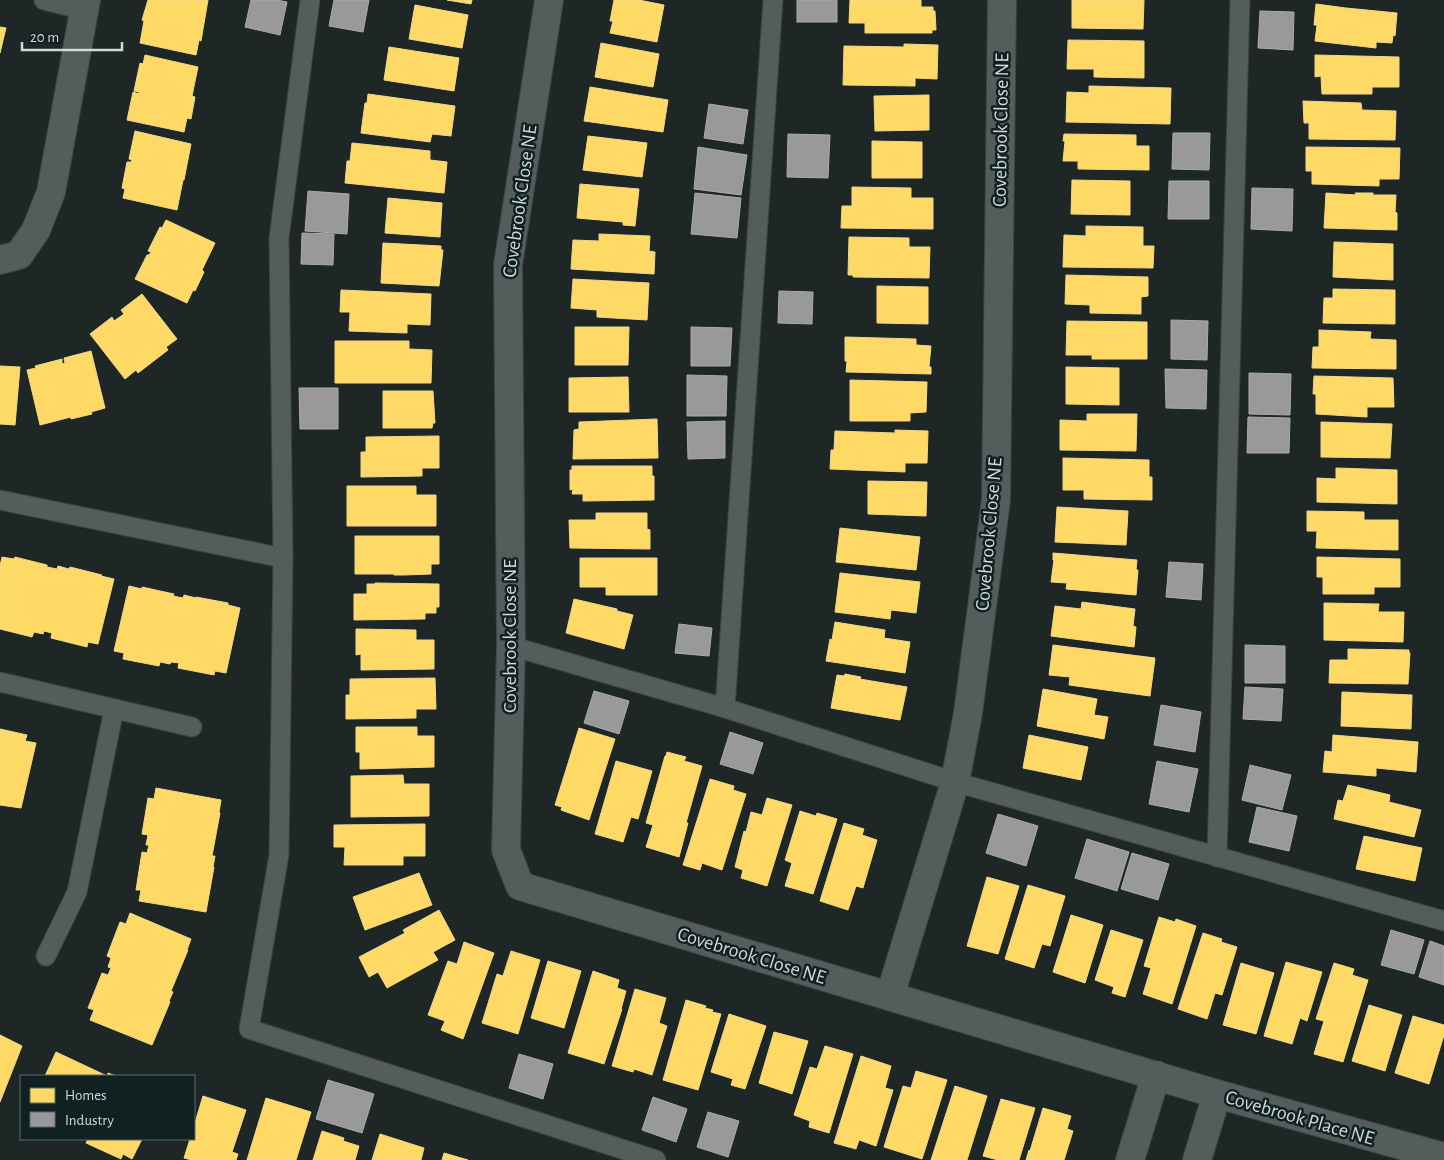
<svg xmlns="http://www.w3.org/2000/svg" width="1444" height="1160" viewBox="0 0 1444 1160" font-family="'Alegreya Sans',sans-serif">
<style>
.homes{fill:#ffd966;stroke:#f1d989}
.industry{fill:#999;stroke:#aaacac}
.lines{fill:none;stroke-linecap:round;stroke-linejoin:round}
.lane-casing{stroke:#3c4343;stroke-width:21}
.street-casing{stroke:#3c4343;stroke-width:30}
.lane{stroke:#555c5c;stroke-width:19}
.street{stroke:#555c5c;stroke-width:28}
.labels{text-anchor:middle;stroke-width:5;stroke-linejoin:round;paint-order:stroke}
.street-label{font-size:20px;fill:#d0dada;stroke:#112020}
</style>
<rect width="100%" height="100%" fill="#1e2626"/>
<!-- homes -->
<g class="homes">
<path d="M148,0H208L201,41L199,40L196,55L140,43L144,21L142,20Z"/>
<path d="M447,0H472L471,4Z"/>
<path d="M614,0H639L664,5L657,42L610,33L613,21H610Z"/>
<path d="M850,0H921V7H933V11H935L936,30H932V33H865V23H849Z"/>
<path d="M1072,0H1144L1143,29L1072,28Z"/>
<path d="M1316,4L1346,8L1397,13L1395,36L1393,35L1392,43L1376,42V48L1315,41L1317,25H1314Z"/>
<path d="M415,5L468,15L462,48L409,39Z"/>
<path d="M0,27L6,28L0,53Z"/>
<path d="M1068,40L1144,41V78L1094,77V69H1067Z"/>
<path d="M601,43L659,54L653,87L595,77Z"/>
<path d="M904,44L938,45L937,79L915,78V86L843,85L844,46L904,47Z"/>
<path d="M389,47L459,58L454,91L384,80Z"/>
<path d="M145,55L198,67L192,96L195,97L191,119L187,118L184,132L127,120L133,92L139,94V92L134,91L140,63L143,64Z"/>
<path d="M1315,55L1399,57V87H1372V94H1322L1321,76L1315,77Z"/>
<path d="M1089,86L1171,88L1170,124L1066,122L1067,92L1089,93Z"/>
<path d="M590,87L668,100L663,132L584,121Z"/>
<path d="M368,94L455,106L451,136L432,134L430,142L361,133L365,103H367Z"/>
<path d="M929,95V130L875,131L874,96Z"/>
<path d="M1303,101L1361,103L1362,110L1396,111L1395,140L1309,139V123H1304Z"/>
<path d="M135,131L191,144L184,180H183L177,210L123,198L125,189L122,188L127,162H131L132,160L129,159Z"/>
<path d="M1064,134L1136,135V146H1149V170L1078,169V161H1063L1065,141H1063Z"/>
<path d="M588,136L647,143L642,177L583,170Z"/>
<path d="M872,141L922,142V178H872Z"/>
<path d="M352,143L430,151V160L447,162L444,193L345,183L347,161H350Z"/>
<path d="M1306,147L1400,148L1399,179H1379V186L1312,184V171H1306Z"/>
<path d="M1072,180L1130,181V215L1071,214Z"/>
<path d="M580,184L639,189L635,226L623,225V222L577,218Z"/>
<path d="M852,187L911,188V198H933V229L841,228L842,206H852Z"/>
<path d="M1326,193L1356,195L1355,193H1373V195H1396L1395,212L1397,213V230L1324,228Z"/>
<path d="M388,198L442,203L440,237L385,233Z"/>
<path d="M166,220L215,243L202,270L204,272L195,291L193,290L187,303L135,279L147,255H149L151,252L148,251L160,227L162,228Z"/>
<path d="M1086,226L1143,227V246H1154L1153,268L1063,267L1064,235L1086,236Z"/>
<path d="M599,234L650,236L649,251L655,252L654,274L571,269L573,240L599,241Z"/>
<path d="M849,237L909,238V247H930L929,278L853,277V275H848Z"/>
<path d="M1334,242L1393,244V280L1333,277Z"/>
<path d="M383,243L441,246V250H443L439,286L381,283Z"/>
<path d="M1066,275L1148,277V296L1141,297V314L1090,313V305L1065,304Z"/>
<path d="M573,279L649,283L647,320L597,317V310L571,308Z"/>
<path d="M877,286L928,287V324L877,323Z"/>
<path d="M1333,289L1395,290V324L1323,323L1324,298H1333Z"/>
<path d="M341,290L431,294L430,325L407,324V333L349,331L350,312H340Z"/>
<path d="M142,294L177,339L166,347L168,350L138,373L136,370L125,379L90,334L112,317L114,321L124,314L121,310Z"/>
<path d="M1067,321L1147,322V359H1092V355H1066Z"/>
<path d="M575,327H629L628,365H575Z"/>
<path d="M1319,330L1371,332L1370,339L1396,340V369L1312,368L1313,347H1319Z"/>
<path d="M845,337L916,339V345L931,346L929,367H931V374L846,372L847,361H845Z"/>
<path d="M335,341H409V349L432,350L431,383H335Z"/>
<path d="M91,351L105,408L91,412L92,414L71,419V417L40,425L27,370L36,368L35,366L62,359V364L65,363L64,358Z"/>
<path d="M0,366L20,367L15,425L0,424Z"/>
<path d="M1066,367L1119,368V405L1066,404Z"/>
<path d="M1314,376L1393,378L1394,407H1367V417L1316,414V394H1313Z"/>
<path d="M628,377L629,412H569V378Z"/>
<path d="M850,380L927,382L926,412L910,413V421H850Z"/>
<path d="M383,391H433L435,423H433L432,428H383Z"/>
<path d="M1087,414H1137L1136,451L1060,450V420L1087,421Z"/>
<path d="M657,419L658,458L573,459L574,430L579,429V422Z"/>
<path d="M1321,422L1392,424L1390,458L1321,457Z"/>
<path d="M895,430L928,431L927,463H905V472L830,469L831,450H834L835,431L895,433Z"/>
<path d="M439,436V468H422V476L361,477V452H366V437Z"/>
<path d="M1063,458L1149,460V477H1152V500L1084,499V490H1063Z"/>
<path d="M572,466H652V476H654V500L583,501V494H572L573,489L570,490V470H572Z"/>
<path d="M1336,468L1397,470V504L1317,502V478L1336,479Z"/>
<path d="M868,481L927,482L926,516L868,514Z"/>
<path d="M347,486H416V495H436V526H347Z"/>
<path d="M1057,507L1128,511L1126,545L1055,542Z"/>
<path d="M1307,511L1364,512V520H1398V550L1316,548L1317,531H1307Z"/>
<path d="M596,513H647V529L650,530V549L570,548L569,520H596Z"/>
<path d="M840,528L920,537L916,570L836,562Z"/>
<path d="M355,536H439V564H431V574L404,575H394V574H355Z"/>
<path d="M1053,553L1137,560L1136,570H1138L1136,595L1066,589L1067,583L1051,582L1054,560H1053Z"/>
<path d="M2,557L14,559L15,557L47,565V567L57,569L58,566L69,569L70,567L102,575L101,576L114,579L98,644L88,642L87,647L51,638L52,633L44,631L43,634L34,632L32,637L0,629V566Z"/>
<path d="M1317,557L1400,559V587H1374V594H1323V577H1317Z"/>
<path d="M580,558H657V595H606V587H580Z"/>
<path d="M840,573L920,582L916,613L891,610L890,619L835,612Z"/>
<path d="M375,583L439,584V607H436V613H425V619L354,620V594H367V584H375Z"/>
<path d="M129,586L142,589V587L174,594L173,596L183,598L184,595L196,598V597L228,603V605L240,608L226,673L215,671L214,675L178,668L179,663L171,662L170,664L160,662L159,666L123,659L124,653L114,651Z"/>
<path d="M574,599L617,609V611L633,615L624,649L566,633Z"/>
<path d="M1082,602L1135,609L1133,626L1136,627L1134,647L1051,636L1055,606L1081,609Z"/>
<path d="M1324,603L1379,604L1378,612H1404L1403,642L1324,640Z"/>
<path d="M835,622L885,630L884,638L910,642L905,673L826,661L830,639L832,640Z"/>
<path d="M356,629L416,630V640H434V669L361,670V654L356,655Z"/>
<path d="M1053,645L1155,658L1150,696L1069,685L1070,677L1049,675Z"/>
<path d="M1348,649L1409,650V653H1410L1408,684L1329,683L1330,660H1348Z"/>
<path d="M845,674L861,677L860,679L907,687L900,720L831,708L837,675L844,676Z"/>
<path d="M435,678L436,709H416V718L346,719V695H350V679Z"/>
<path d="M1043,689L1097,699L1094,715L1108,717L1104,739L1037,726Z"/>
<path d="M1342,692L1412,695L1411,729L1341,726Z"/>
<path d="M356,727H417V736H434V767L360,769V752H356Z"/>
<path d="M579,728L615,739L589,820L561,810L562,807L555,805Z"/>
<path d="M0,729L27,735L25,741L36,743L21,808L0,805Z"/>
<path d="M1029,735L1088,747L1081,780L1023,768Z"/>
<path d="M1333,735L1418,742L1416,772L1376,768V776L1323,772L1325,751L1332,752Z"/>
<path d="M667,752L686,757L684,761L702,766L686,823H688L679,857L646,847L653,825L646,823L665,756H666Z"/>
<path d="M616,761L652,771L638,819L631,817L623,842L595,834Z"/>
<path d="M403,775L404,784H429V816L351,817V776Z"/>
<path d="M710,779L734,786L733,790L746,794L722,870L702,863L700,870L683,865Z"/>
<path d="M1348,785L1390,795L1389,802L1421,810L1414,837L1334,819L1338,800L1343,801Z"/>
<path d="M156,788L221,800L219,812L220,813L212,856H215L213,867H214L206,912L139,901L141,890H136L142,852L147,853L149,845H146L148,835L142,834L148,798L154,799Z"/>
<path d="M767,798L792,805L767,886L741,878L743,870L735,867L744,831L746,832L751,812L762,815Z"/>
<path d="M800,811L816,816L817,813L837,819L813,894L785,886L792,863L785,860Z"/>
<path d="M844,823L864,829L862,835L877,840L863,888L856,886L848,910L820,901Z"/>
<path d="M425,824V856H403V865H344L345,847H334V825Z"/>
<path d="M1364,836L1422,848L1415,881L1356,869Z"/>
<path d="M419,873L432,905L365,930L353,897Z"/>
<path d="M987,877L1019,886L998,954L967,946Z"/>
<path d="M1028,885L1065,896L1050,946L1042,944L1034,968L1005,959Z"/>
<path d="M439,910L455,940L433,952L438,960L387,988L378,972L369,977L359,957L405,933L403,930Z"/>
<path d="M130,913L191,939L187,950H188L171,991L173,992L169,1001L170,1002L152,1045L90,1020L94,1010L88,1008L102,973L108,975L111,968L108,967L111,958L107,956L120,922L126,924Z"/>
<path d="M1071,915L1103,925L1085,983L1053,972Z"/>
<path d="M1159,917L1175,922L1176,919L1196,926L1172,1004L1143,994L1151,968L1144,966Z"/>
<path d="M1111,930L1143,940L1125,997L1112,993L1114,987L1095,980Z"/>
<path d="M1203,933L1222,939L1221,942L1237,947L1222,995L1215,993L1207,1019L1178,1009Z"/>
<path d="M464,942L494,953L463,1039L441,1030L445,1021L428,1015L448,961L457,964Z"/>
<path d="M511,951L540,960L518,1034L482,1023L497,974L503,976Z"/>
<path d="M548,961L581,971L564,1028L531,1018Z"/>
<path d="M1286,962L1322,972L1307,1021L1300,1018L1292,1044L1264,1036Z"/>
<path d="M1241,963L1274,973L1256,1034L1223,1025Z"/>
<path d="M1334,963L1354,969L1352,975L1368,980L1343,1062L1314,1054L1324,1021L1316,1019Z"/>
<path d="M593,971L619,980L617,988L626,991L621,1009H622L604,1064L568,1053Z"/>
<path d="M635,989L666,998L659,1023L667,1026L652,1075L634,1069L633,1072L612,1066Z"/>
<path d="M686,1000L706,1006L705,1008L713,1010L712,1012L721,1014L698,1090L663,1080Z"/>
<path d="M1369,1005L1402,1015L1385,1071L1352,1061Z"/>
<path d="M729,1014L766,1026L745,1089L731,1085L733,1079L711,1072Z"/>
<path d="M1413,1016L1444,1025V1035L1429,1084L1395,1073Z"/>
<path d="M774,1032L808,1041L792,1094L759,1083Z"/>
<path d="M0,1035L22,1046L0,1102Z"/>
<path d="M825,1046L853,1054L829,1133L809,1127L810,1121L794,1115L810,1067L817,1069Z"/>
<path d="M56,1052L107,1076L108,1073L116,1076H45Z"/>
<path d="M861,1056L891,1066L885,1088L893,1090L876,1146L859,1140L856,1149L834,1143Z"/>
<path d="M916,1071L947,1080L922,1159L884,1147L903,1086L911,1088Z"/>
<path d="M955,1086L987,1096L967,1160H931Z"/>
<path d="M203,1096L246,1110L232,1152L238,1154L236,1160H192L184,1158L190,1139H194V1126Z"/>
<path d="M266,1098L311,1112L296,1160H247Z"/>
<path d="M1001,1099L1035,1108L1019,1160H998L983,1156Z"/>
<path d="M1043,1108L1071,1116L1067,1129L1073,1131L1064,1160H1026L1029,1150L1030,1151Z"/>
<path d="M322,1131L344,1138L343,1141L359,1146L355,1160H313Z"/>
<path d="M380,1134L424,1148L421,1160H372Z"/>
<path d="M88,1139H142L132,1159L123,1154L121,1159L86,1143Z"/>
<path d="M444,1153L468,1160H442Z"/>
</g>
<!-- industry -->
<g class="industry">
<path d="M251,0H277L287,2L280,35L245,27Z"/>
<path d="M334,0H369L363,32L329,26Z"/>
<rect x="797" y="0" width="40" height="22"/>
<path d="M1260,11L1294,12L1293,50L1258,48Z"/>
<path d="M709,104L748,110L743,144L704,138Z"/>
<path d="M1173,133H1210L1209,170L1172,169Z"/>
<path d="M788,134L830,135L828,178L787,177Z"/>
<path d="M698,147L747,155L741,195L694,189Z"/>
<path d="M1169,181H1209V219H1168Z"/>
<path d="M1252,188L1293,189L1292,231L1251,229Z"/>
<path d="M308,191L349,194L347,234L305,231Z"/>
<path d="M695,193L741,198L737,238L691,234Z"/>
<path d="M302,233L334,234L333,265L301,264Z"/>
<path d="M779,291L813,292L812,324L778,323Z"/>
<path d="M1171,320L1208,321L1207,360L1171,359Z"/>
<path d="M691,327L732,328L730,366H691Z"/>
<path d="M1165,369L1207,370L1206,409L1166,408Z"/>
<path d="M1249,373L1291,374L1290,415L1249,414Z"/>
<path d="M687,375L727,376L726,416H687Z"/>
<path d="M299,388H338V429H300Z"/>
<path d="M1248,417L1290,418L1289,453H1247Z"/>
<path d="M725,421V458L688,459L687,422Z"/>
<path d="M1169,562L1203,564L1201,600L1166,597Z"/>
<path d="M679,624L712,628L709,656L675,653Z"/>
<path d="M1245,645L1285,646V683H1245Z"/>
<path d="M1245,687L1283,689L1281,721L1243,719Z"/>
<path d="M594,691L629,701L619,734L584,723Z"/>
<path d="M1161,705L1201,712L1195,752L1154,745Z"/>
<path d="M730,732L763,743L753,774L720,764Z"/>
<path d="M1157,761L1198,769L1189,812L1149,804Z"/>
<path d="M1250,765L1291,775L1282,810L1242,800Z"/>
<path d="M1257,807L1297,816L1289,851L1249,842Z"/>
<path d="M998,814L1038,826L1026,866L986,853Z"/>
<path d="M1087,839L1129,852L1117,891L1075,878Z"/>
<path d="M1132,853L1169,864L1158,900L1121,889Z"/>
<path d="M1391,930L1424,940L1414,974L1381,965Z"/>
<path d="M1430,941L1444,946V985L1419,977Z"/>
<path d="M519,1054L553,1064L543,1099L509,1088Z"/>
<path d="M328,1080L374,1094L362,1133L316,1119Z"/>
<path d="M653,1097L687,1109L676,1142L642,1130Z"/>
<path d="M708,1112L739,1121L728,1157L697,1147Z"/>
</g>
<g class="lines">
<!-- lane casing -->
<g class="lane-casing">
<g id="lane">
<path d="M44,0L84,10"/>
<path d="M310,0L279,238L283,558L279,855L249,1029L656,1160"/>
<path d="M0,500L283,558"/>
<path d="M511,646L725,708L955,782L1444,921"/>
<path d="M0,682L192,727"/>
<path d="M725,708L773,0"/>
<path d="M1217,857L1240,0"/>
<path d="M46,956L77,892L114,709"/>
</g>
</g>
<!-- street casing -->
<g class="street-casing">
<g id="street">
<path d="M549,0L508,265L511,646L506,850L520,886L1217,1094L1444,1157"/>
<path d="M0,260L19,255L36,230L51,192L86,0"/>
<path d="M890,996L955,782L968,713L996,500L1002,0"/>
<path d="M1130,1160L1156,1075"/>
<path d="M1197,1160L1217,1094"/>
</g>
</g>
<!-- lane -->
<use href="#lane" class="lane"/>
<!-- street -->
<use href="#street" class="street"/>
</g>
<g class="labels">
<!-- street labels -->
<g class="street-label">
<text transform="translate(1000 130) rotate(-89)" y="7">Covebrook Close NE</text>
<text transform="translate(519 201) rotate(-82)" y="7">Covebrook Close NE</text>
<text transform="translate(988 534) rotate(-85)" y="7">Covebrook Close NE</text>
<text transform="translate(509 636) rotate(-90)" y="7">Covebrook Close NE</text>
<text transform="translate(752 955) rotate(17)" y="7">Covebrook Close NE</text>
<text transform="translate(1300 1117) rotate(16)" y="7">Covebrook Place NE</text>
</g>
</g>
<!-- legend -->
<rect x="20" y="1075" width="175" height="65" fill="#112020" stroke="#5d6a6a"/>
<rect x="30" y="1088" width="25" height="15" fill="#ffd966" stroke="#5d6a6a"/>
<text x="65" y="1100" font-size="15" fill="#d0dada">Homes</text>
<rect x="30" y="1112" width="25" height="15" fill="#999999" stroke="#5d6a6a"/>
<text x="65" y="1125" font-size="15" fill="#d0dada">Industry</text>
<!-- scale -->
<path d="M22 42v8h100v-8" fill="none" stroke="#d0dada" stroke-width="2.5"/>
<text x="30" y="42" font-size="15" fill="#d0dada" stroke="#112020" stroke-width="4" paint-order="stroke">20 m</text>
</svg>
